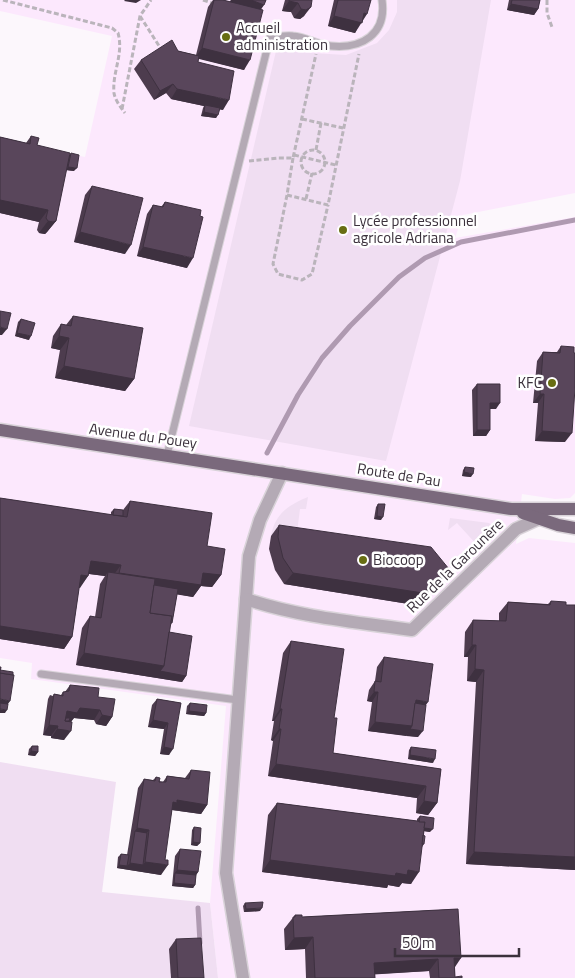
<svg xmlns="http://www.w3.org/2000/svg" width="575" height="978" viewBox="0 0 575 978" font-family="'Titillium Web',sans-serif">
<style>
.built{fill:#fce8fd}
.green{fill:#f0def2}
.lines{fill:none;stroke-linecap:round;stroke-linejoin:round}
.stream{stroke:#af9ab1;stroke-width:5}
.service-casing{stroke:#d9d3d9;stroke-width:9}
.minor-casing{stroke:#d9d3d9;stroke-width:15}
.primary-casing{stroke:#d9d3d9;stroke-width:15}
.path{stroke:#bab4bb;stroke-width:3;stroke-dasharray:5 2.5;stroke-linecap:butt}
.service{stroke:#b4aab5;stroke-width:7}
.minor{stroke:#b4aab5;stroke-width:12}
.primary{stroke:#7a697c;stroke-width:12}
.wall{fill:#4d3c4e}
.shaded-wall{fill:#3e3140}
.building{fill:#59465b;stroke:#3e3140}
.poi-dot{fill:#686e13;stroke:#fff;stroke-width:2}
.labels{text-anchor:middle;stroke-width:5;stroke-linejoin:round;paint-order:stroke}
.poi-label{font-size:15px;fill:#3b313c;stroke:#fff;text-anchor:start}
.street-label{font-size:15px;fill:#3b313c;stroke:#fff}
</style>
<rect width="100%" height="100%" fill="#fcf7fc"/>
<!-- built -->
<path class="built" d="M0,0H575V193L463,215L455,238L575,217V493L570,498L555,499L522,494L516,544L529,538L575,543V978H218L210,903L226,706L31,679L32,663L0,658V139L85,157L112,36L0,11Z"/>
<!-- green -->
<g class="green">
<path d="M397,0H491L460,181L386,461L189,426L276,51L346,55L377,43L389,30L397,12Z"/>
<path d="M308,497L306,509H300L296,540L271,536C275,514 288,505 308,497Z"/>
<path d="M450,518L489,523L493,527V535L479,547L457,523L448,530Z"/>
<path d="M0,762L116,782L102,892L210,903L218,978H0Z"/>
</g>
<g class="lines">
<!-- stream -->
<g class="stream">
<path d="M267,453L298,395L322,358L350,326L399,277L425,258L461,242L575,220"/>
<path d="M198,908L200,943"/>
</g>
<!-- service casing -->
<g class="service-casing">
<g id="service">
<path d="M167,455L270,37C277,37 286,35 293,36C306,37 318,45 331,46C362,49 387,34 382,0"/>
<path d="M41,674L238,700"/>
</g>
</g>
<!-- minor casing -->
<g class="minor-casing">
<g id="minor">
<path d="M282,473L260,520L249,556L246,599C299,617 356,622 412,630L516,529L538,519"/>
<path d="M243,978L226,873L246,599"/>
</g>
</g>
<!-- primary casing -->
<g class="primary-casing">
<g id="primary">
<path d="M0,430L511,509H575"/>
<path d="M523,513L558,525L575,528"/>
</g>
</g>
<!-- path -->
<g class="path">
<path d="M3,0L112,28L118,33C124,54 112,72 114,93C115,100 121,108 125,113"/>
<path d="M203,0L215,4"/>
<path d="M547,0V13L552,27"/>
<path d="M140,16L161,49"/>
<path d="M122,109L140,16L151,0"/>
<path d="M302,119L343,128"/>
<path d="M316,150L321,123"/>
<circle cx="313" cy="162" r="12"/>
<path d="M294,155L336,165"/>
<path d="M293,158L287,195L328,205L359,54"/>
<path d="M249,161L278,158H293L316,54"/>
<path d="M287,195L273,264L278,274L302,280L312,274L328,205"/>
<path d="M306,199L312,173"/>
</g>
<!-- service -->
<use href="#service" class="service"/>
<!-- minor -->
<use href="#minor" class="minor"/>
<!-- primary -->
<use href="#primary" class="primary"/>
</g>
<!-- wall -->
<g class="wall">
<path d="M213,0H223L230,2L231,0H266L261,9L244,70L198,58V62L223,110L219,109L216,118L201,116L203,108L204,106L171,99L166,93L154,100L134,69L141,60L178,51L196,55L208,7Z"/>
<path d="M285,0H312L304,16L300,19L294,18L291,12L282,11Z"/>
<path d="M334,0H371L355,33L328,26Z"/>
<path d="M509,0H540L538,9L534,15L507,10Z"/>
<path d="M31,136L37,145L69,156L71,153L74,171L66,170L56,221L47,232L45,234L39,233L37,230L39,222L0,213V137L26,143Z"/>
<path d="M92,186L125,254L74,242L85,195Z"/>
<path d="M165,202L187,268L137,256L147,214L153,205L161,207Z"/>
<path d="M73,316L134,379L125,391L55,378L60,350L51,348L53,336L61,324L66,325Z"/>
<path d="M21,319L29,340L15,336L18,322Z"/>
<path d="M561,346L565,442L535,441L538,403H533L537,361L543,352H557Z"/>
<path d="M477,384L496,409H490V430L486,436H473L472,390Z"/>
<path d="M465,467L471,477L462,476L463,470Z"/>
<path d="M0,498L111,515V512L114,509L123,510L130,501L207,546L221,575L212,587L201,586L193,597L177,594L172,623L170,626L169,632L186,676L182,682L76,665L82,628L90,616L95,617L100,584L105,576L89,574L88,576L79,588L72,637L64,649L0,639Z"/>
<path d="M378,504L381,520L374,519L376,507Z"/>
<path d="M279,525L449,569L441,581L415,605L284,584L275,570L269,549L271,536Z"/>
<path d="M551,601L566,605H575V870L466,864L476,682L467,681L468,657H464L465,632L473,620L499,621V613L508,602L548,604Z"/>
<path d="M291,641L334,718L333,753L441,769L437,803L428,815L416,813L417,798L268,776L273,741L271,740L274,721H272L283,653Z"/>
<path d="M384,657L426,705L418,737L368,731L372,702L367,701L369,690L375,681L377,667Z"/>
<path d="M70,685L98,697L112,717L106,726L96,724L94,720L74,718L71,721L64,740L51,738V736L43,735L48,699L50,695L53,696L54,694L61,695L63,692H65Z"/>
<path d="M157,699L181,703L169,755L160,754L164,729L148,727L152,705Z"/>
<path d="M190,703L206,713L204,716L186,714L187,706Z"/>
<path d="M32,746L38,752L35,756L28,755L29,749Z"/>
<path d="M411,747L433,763L408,759L409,750Z"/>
<path d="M191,770L207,805L201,814L172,810L161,875L117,868L118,857L121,854L127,855L138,788L144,779L153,780L156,777L159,781L163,782L167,776L185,778Z"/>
<path d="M277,803L417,821V819L420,816L430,832L424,831V844L422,847L411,884L402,883L399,887L388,885L387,888L262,872L268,815Z"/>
<path d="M194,827L200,843L197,846L191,845L192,830Z"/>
<path d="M180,849L198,872L196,875L195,885L193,888L172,886L175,856Z"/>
<path d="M245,903L260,911L244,912L243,906Z"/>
<path d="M458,909L455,967V977L462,978H430L429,971L375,974V978H306L305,949L285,950L284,929L295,915L302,917Z"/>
<path d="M176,939L204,978H171L169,949Z"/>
</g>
<!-- shaded-wall -->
<g class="shaded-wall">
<path d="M125,0H141L136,3L124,1Z"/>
<path d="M231,0H251L264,5L257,15L229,3Z"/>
<path d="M289,1L298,3L291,12L282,11Z"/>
<path d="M511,4L538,9L534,15L507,10Z"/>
<path d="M311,7L304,16L300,19L294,18L301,9Z"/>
<path d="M364,13L367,14L355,33L328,26L334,16Z"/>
<path d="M202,48L250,60L244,70L195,58Z"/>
<path d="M173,84L166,93L154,100L160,91Z"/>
<path d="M177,89L229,100L223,110L171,99Z"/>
<path d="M204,112L218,115L216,118L201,116Z"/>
<path d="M68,167L77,168L74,171L66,170Z"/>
<path d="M0,200L48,210L39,222L0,213Z"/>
<path d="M48,221H56L47,232L45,234L39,233Z"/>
<path d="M80,232L131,245L125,254L74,242Z"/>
<path d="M143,247L193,258L187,268L137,256Z"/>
<path d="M0,327L7,329L2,335H0Z"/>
<path d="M17,333L31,336L29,340L15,336Z"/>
<path d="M59,336L69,338L60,350L51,348Z"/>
<path d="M64,366L134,379L125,391L55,378Z"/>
<path d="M540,394H544L538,403H533Z"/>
<path d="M490,403H500L496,409H486Z"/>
<path d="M477,430H490L486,436H473Z"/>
<path d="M542,431L572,433L565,442L535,441Z"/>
<path d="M464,472L473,474L471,477L462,476Z"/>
<path d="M377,516L383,517L381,520L374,519Z"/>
<path d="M91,561L121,565L112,577L108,572L105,576L82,573Z"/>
<path d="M449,569L441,581L415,605L284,584L293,573Z"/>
<path d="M119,573H203L221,575L212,587L201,586L193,597L111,584Z"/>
<path d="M81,575L88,576L80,588L73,587Z"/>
<path d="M0,626L72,637L64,649L0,639Z"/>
<path d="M472,645H476L468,657H464Z"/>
<path d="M84,653L164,666L186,676L182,682L76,665Z"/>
<path d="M475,669L484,670L476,682L467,681Z"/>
<path d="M374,692H378L372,702L367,701Z"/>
<path d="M0,699L10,701L6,707L0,706Z"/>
<path d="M416,700L428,702L422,711L413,710Z"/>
<path d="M80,708L100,710L94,720L74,718L71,722L62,721L67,711Z"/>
<path d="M0,709L7,710L5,713H0Z"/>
<path d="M280,709H282L274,721H272Z"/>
<path d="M189,711L206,713L204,716L186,714Z"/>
<path d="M102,715L112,717L106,726L96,724Z"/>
<path d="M153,720L168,723L164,729L148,727Z"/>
<path d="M375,722L412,726L406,736L368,731Z"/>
<path d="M49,725L58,726L51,736L43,735Z"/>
<path d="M57,729L71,731L64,740L51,738Z"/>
<path d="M279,729H281L273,741L271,740Z"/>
<path d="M410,729L423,731L418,737L406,736Z"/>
<path d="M164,747L173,749L169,755L160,754Z"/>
<path d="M31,751L38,752L35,756L28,755Z"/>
<path d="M410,755L435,759L433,763L408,759Z"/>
<path d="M276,764L426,786L417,798L268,776Z"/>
<path d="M177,800L207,805L201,814L172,810L173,802Z"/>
<path d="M424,801L437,803L428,815L416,813Z"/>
<path d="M419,827L433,829L430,832L416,830Z"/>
<path d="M137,828L149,830L143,839L135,831Z"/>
<path d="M193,842L200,843L197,846L191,845Z"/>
<path d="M474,852L575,857V870L466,864Z"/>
<path d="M270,860L396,873L408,870L419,872L411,884L402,883L399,887L388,885L387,888L262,872Z"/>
<path d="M145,862L168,865L161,875L117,868L119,865L127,866L130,863L143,865Z"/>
<path d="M177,870L198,872L194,879L175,873L173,876Z"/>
<path d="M174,883L195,885L193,888L172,886Z"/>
<path d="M262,908L260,911L244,912L246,909Z"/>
<path d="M313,937L305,949L285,950L294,938Z"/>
<path d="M454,958H461L453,970Z"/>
<path d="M438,959L429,971L366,975L374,963Z"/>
</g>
<!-- building -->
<g class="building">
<path d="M214,0H223L263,10L250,60L202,48Z"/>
<path d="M251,0H266L264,5Z"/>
<path d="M289,0H312L311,7L306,10L301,9L298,3L289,1Z"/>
<path d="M338,0H371L367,14L364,13L362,23L334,16Z"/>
<path d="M512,0H540L538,9L511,4Z"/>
<path d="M172,40L178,51L199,56L198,62L234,71L229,100L177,89L173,84L160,91L141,60Z"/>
<path d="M205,105L220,108L218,115L204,112Z"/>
<path d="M31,136L39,138L37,145L70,153L56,221L53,222L48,221L46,218L48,210L0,200V137L30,144Z"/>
<path d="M71,153L79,155L77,168L68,167Z"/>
<path d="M92,186L143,198L131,245L80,232Z"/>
<path d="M165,202L201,210L200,216L203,217L193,258L143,247L153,205L163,207Z"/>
<path d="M0,311L11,313L7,329L0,327Z"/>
<path d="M73,316L143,328L134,379L64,366L69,338L59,336L61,324L71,326Z"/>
<path d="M21,319L35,323L31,336L17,333Z"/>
<path d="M561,346L574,347V353H575V388L572,433L542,431L544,394H540L543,352L560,353Z"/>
<path d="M477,384H500V403H490V430H477Z"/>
<path d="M465,467L474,468L473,474L464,472Z"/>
<path d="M0,498L127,517L130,501L212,513L207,546L225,549L221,575L203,573L201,585L119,573L121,565L91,561L88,576L81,575L72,637L0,626Z"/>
<path d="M378,504H385L383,517L377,516Z"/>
<path d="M114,509L123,510V516L113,515Z"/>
<path d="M279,525L431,547L449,569L423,593L293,573L283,558L278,537Z"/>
<path d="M108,572L155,579L150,613L172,616L164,666L84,653L90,616L101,618Z"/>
<path d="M154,585L178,589L172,623L171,622L172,616L150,613Z"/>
<path d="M551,601L566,602V605H575V857L474,852L484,670L475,669L476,645H472L473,620L506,621L508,602L550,605Z"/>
<path d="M169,632L192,636L186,676L160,671L164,666Z"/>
<path d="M291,641L344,649L334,718H337L333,753L441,769L437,803L424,801L426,786L276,764L281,729H279L282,709H280Z"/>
<path d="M384,657L433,664L428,702L416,700L412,726L375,722L378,692H374L375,681L381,682Z"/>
<path d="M0,667H1L0,673L14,675L10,701L0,699Z"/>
<path d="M0,670L13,672V675L0,673Z"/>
<path d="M70,685L99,688L98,697L115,699L112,717L102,715L100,710L80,708L77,713L67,711L65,721L72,722L71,731L57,729L58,726L49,725L54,694L63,696V692L69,691Z"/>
<path d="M157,699L181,703L173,749L164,747L168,723L153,720Z"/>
<path d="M0,703L8,704L7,710L0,709Z"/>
<path d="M190,703L207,705L206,713L189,711Z"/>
<path d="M415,703L426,705L423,731L410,729L412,726Z"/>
<path d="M66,718H70L69,721H65Z"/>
<path d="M32,746H38V752L31,751Z"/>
<path d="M411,747L436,750L435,759L410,755Z"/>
<path d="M191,770L210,772L207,805L177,800V803L173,802L165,860H168V865L145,862L149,830L137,828L144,779L155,781L156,777L160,778L159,782H166L167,776L189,779Z"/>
<path d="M277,803L425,822L419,872L408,870L407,875L396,873L395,876L270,860Z"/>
<path d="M420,816L434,818L433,829L424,828L425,822H419Z"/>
<path d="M194,827L201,828L200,843L193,842Z"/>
<path d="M135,831L147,833L143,865L130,863Z"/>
<path d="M423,835L425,836L424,844H422Z"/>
<path d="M180,849L201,851L198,872L177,870Z"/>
<path d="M121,854L129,855L127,866L119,865Z"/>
<path d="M175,873L196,875L195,885L174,883Z"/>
<path d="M263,902L262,908L246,909L245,903Z"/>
<path d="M458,909L461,958H454L455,977L462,976V978H439L438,959L374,963L375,978H315L313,937L294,938L293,917H295V915H302V917Z"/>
<path d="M201,938L204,978H178L176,939Z"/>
</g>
<!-- markers -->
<g class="poi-dot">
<circle cx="226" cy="37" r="5"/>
<circle cx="343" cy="230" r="5"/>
<circle cx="552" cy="383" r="5"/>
<circle cx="363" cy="560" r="5"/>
</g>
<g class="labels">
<!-- poi labels -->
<g class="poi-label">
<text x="236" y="33">Accueil<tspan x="236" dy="17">administration</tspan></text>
<text x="353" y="226">Lycée professionnel<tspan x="353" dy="17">agricole Adriana</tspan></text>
<text x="542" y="388" text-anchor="end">KFC</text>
<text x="373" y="565">Biocoop</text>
</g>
<!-- street labels -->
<g class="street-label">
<text transform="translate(143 436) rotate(8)" y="5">Avenue du Pouey</text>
<text transform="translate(399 475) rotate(9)" y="5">Route de Pau</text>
<text transform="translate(455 566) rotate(-44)" y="5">Rue de la Garounère</text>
</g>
</g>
<!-- scale -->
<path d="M395 948v8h124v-8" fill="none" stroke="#3b313c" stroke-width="2.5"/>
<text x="402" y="948" font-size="15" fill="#3b313c" stroke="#ffffff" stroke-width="4" paint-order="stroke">50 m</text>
</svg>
